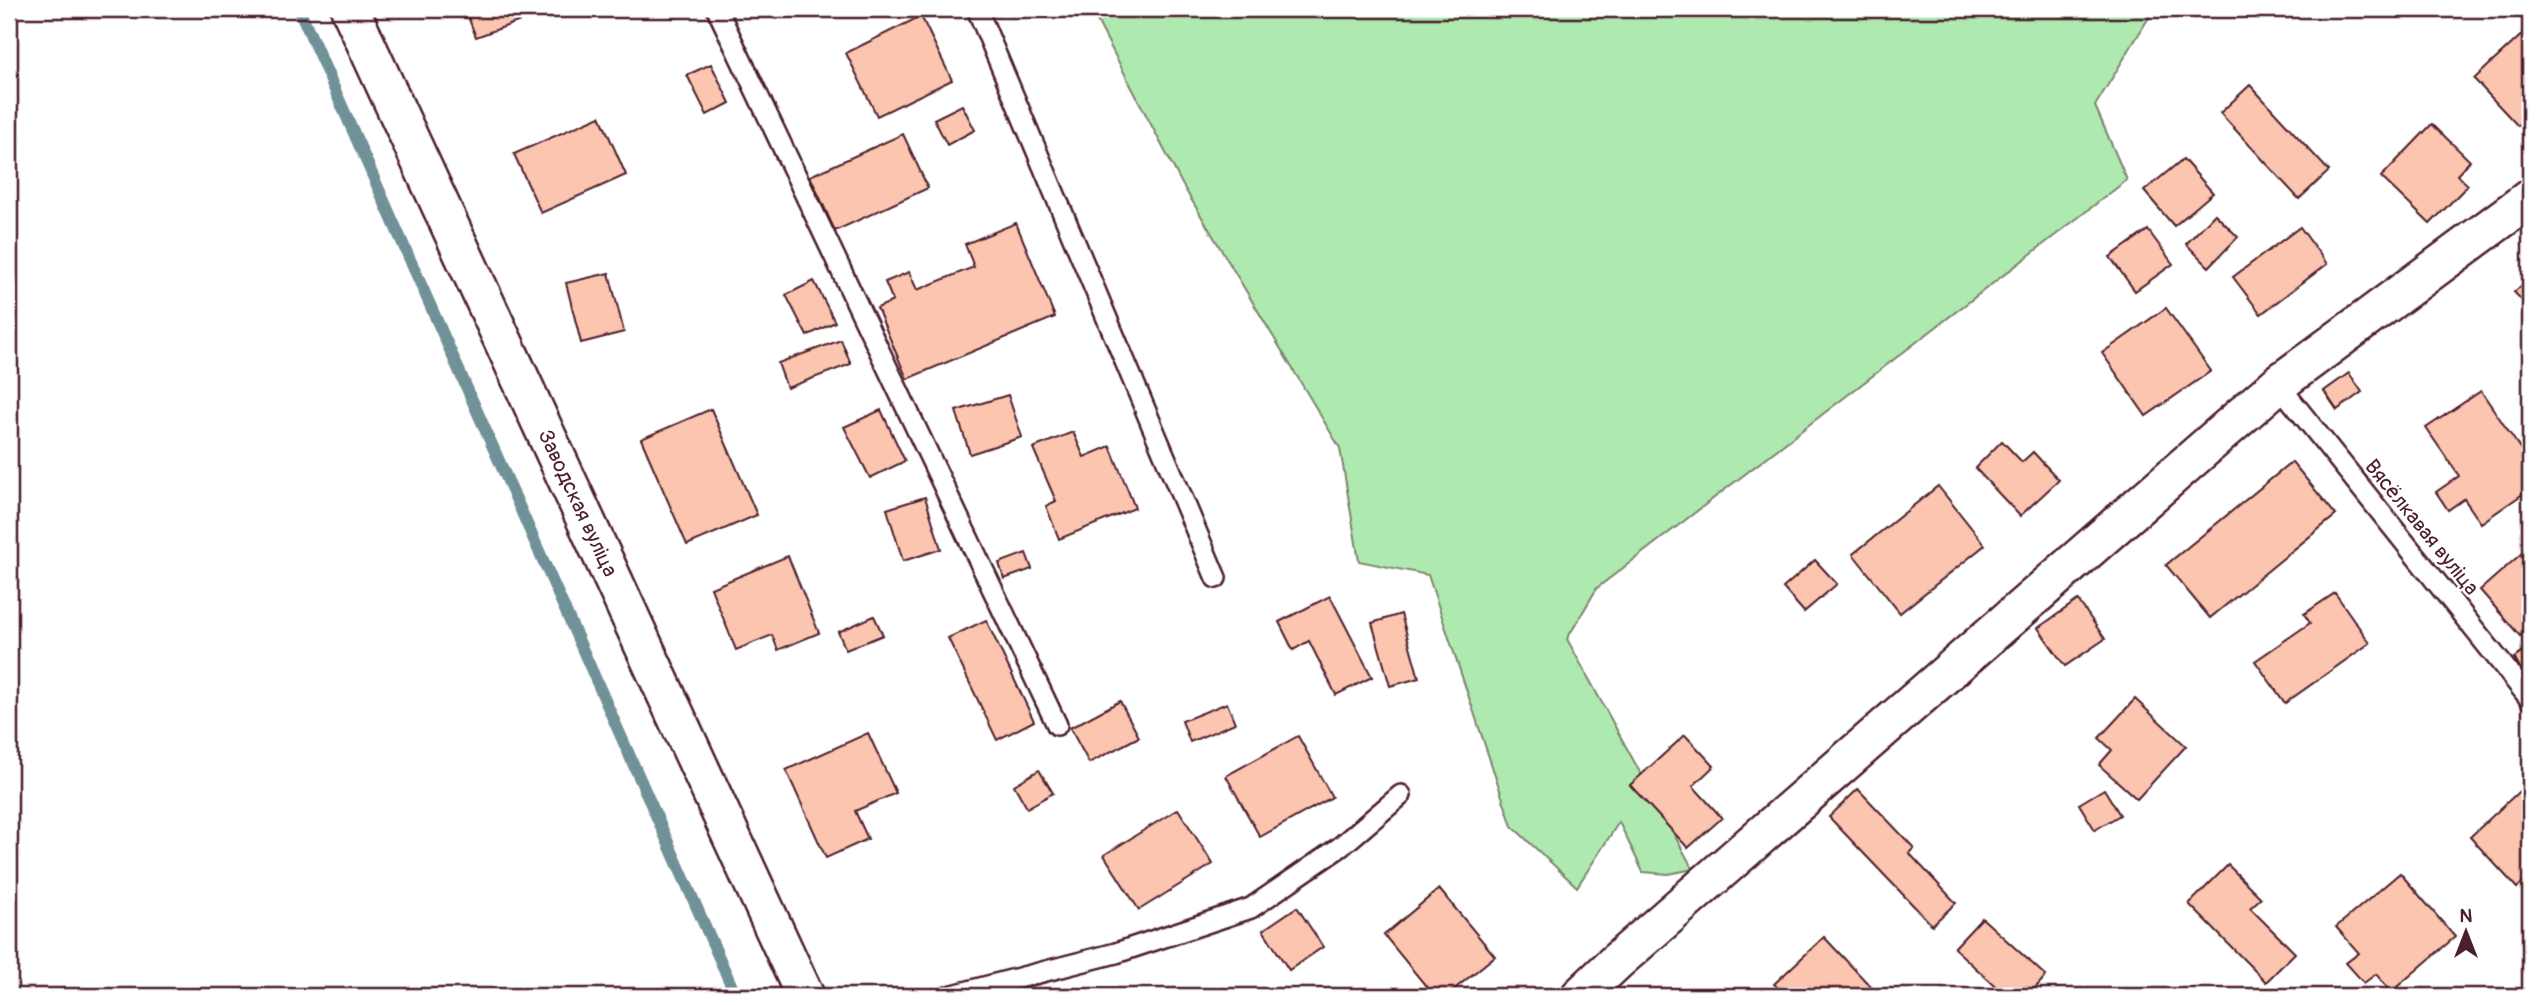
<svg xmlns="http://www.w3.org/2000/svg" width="2539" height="1005" viewBox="0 0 2539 1005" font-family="Pangolin,sans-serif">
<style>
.green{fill:#aeeab0;stroke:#7c846e;stroke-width:2}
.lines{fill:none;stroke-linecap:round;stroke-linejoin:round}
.stream{stroke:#719198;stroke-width:12}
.building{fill:#fcc5af;stroke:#4a1f2b;stroke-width:2}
.lane-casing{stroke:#4a1f2b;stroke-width:24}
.street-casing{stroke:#4a1f2b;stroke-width:42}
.lane{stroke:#fff;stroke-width:19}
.street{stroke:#fff;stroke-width:37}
.labels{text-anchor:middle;stroke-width:5;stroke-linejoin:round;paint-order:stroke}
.street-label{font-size:21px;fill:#4a1f2b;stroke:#fff}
</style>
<rect width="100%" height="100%" fill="#fff"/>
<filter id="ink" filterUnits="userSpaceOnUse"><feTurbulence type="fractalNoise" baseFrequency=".0143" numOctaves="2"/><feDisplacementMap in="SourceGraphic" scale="14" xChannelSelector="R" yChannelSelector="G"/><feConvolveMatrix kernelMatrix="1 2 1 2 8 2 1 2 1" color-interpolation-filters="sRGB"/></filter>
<g filter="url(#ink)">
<!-- green -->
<path class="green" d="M1091,9H2154L2095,106L2127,180L1597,588L1567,639L1693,869L1669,874L1643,872L1619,822L1577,887L1512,826L1428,575L1359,561L1340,448L1182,184Z"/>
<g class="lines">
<!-- stream -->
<path class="stream" d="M299,9L736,996"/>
</g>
<!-- building -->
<g class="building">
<path d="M465,9H547L548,11L476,37Z"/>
<path d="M921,16L952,80L877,116L846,53Z"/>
<path d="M2528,29L2530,31V114L2518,126L2474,79Z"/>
<path d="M711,64L730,103L707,115L687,75Z"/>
<path d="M2250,85L2329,171L2299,199L2220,113Z"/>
<path d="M962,105L975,130L947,145L934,119Z"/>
<path d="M600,116L626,175L541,213L514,154Z"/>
<path d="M2432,124L2470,161L2457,175L2468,185L2430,224L2381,177Z"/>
<path d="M903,134L928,188L835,231L810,176Z"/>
<path d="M2183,159L2213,193L2174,226L2144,191Z"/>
<path d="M2215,214L2238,237L2209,267L2186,244Z"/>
<path d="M1016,223L1055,317L907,379L877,308L893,301L885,282L909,272L917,290L974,267L965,244Z"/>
<path d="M2300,227L2327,264L2261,314L2233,277Z"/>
<path d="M2148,230L2173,264L2135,291L2110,257Z"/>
<path d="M609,273L624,332L581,343L566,283Z"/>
<path d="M2530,278V309L2514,292Z"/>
<path d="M814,281L835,322L807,336L786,295Z"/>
<path d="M2166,308L2211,371L2146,416L2102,353Z"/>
<path d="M841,340L851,364L787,388L778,363Z"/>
<path d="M2349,373L2362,392L2337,410L2324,391Z"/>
<path d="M2481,391L2530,463V489L2481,523L2464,499L2448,510L2436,492L2459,476L2426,428Z"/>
<path d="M1008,395L1022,437L970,454L956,411Z"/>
<path d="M711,409L757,515L687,545L641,439Z"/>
<path d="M881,410L905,461L870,478L844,427Z"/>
<path d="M1073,432L1084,457L1110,446L1135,508L1059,539L1046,506L1056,501L1033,448Z"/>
<path d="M2002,441L2022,462L2033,452L2059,480L2020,516L1975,468Z"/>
<path d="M2292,462L2336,515L2210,618L2166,565Z"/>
<path d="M1938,486L1985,545L1900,613L1853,554Z"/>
<path d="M925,497L941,549L903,561L887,509Z"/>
<path d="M2530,546V627L2520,636L2480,590Z"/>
<path d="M1026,553L1032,569L1004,579L999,563Z"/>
<path d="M788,556L819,633L778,650L772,635L736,650L711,588Z"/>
<path d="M1815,560L1837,584L1804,612L1783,588Z"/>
<path d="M2335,593L2370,643L2285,703L2255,661L2310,623L2304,614Z"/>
<path d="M1330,596L1372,677L1336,695L1309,641L1293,650L1279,622Z"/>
<path d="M2078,600L2105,639L2065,666L2038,628Z"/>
<path d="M1401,614L1419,678L1390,686L1372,623Z"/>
<path d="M874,616L883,635L846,650L838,632Z"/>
<path d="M986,620L1034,721L997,740L948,638Z"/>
<path d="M2530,648V683L2514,658Z"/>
<path d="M2135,699L2186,746L2137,799L2099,765L2112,750L2099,738Z"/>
<path d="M1120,701L1139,737L1089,763L1070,728Z"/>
<path d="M1227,703L1235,723L1190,742L1182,721Z"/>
<path d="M868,733L896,793L855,811L868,839L826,858L786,770Z"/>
<path d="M1685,735L1714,766L1693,786L1722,818L1688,848L1630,785Z"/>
<path d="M1298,736L1332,797L1260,837L1226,776Z"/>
<path d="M1039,770L1053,793L1027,808L1014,785Z"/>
<path d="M2530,781V876L2517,888L2470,837Z"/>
<path d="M1858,789L1914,848L1909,853L1956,903L1932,925L1829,817Z"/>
<path d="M2104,789L2120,815L2095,830L2079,804Z"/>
<path d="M1178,809L1213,864L1139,910L1104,855Z"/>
<path d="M2228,865L2261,898L2250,908L2295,953L2266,982L2189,904Z"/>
<path d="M2400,873L2455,937L2391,992L2376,974L2364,983L2346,963L2359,953L2336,927Z"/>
<path d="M1439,889L1495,956L1446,996H1434L1384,935Z"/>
<path d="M1297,907L1323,947L1289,970L1263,930Z"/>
<path d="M1982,918L2046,976L2028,996H2006L1954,948Z"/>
<path d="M1824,937L1872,988L1863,996H1786L1774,984Z"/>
</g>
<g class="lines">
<!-- lane casing -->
<g class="lane-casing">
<g id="lane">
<path d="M717,9L1057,725"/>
<path d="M977,9L1216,578"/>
<path d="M2278,384L2530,699"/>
<path d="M949,996L1116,953L1251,908L1340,847L1401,795"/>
</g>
</g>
<!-- street casing -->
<g class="street-casing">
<g id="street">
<path d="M350,9L805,996"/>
<path d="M1580,996L1616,962L2278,384L2530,198"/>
</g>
</g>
<!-- lane -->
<use href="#lane" class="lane"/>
<!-- street -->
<use href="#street" class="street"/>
</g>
</g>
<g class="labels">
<!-- street labels -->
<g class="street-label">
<text transform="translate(578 503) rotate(65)" y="7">Заводская вуліца</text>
<text transform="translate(2422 527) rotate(51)" y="7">Вясёлкавая вуліца</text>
</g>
</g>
<!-- margin -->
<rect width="2539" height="1005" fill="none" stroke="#fff" stroke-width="35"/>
<rect x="18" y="18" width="2504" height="970" fill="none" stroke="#4a1f2b" stroke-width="2.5" filter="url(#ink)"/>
<!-- north arrow -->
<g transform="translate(2466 932)" stroke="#ffffff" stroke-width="5" paint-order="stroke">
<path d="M0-5L12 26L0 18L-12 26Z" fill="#4a1f2b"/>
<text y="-10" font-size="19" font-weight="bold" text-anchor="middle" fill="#4a1f2b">N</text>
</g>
</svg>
